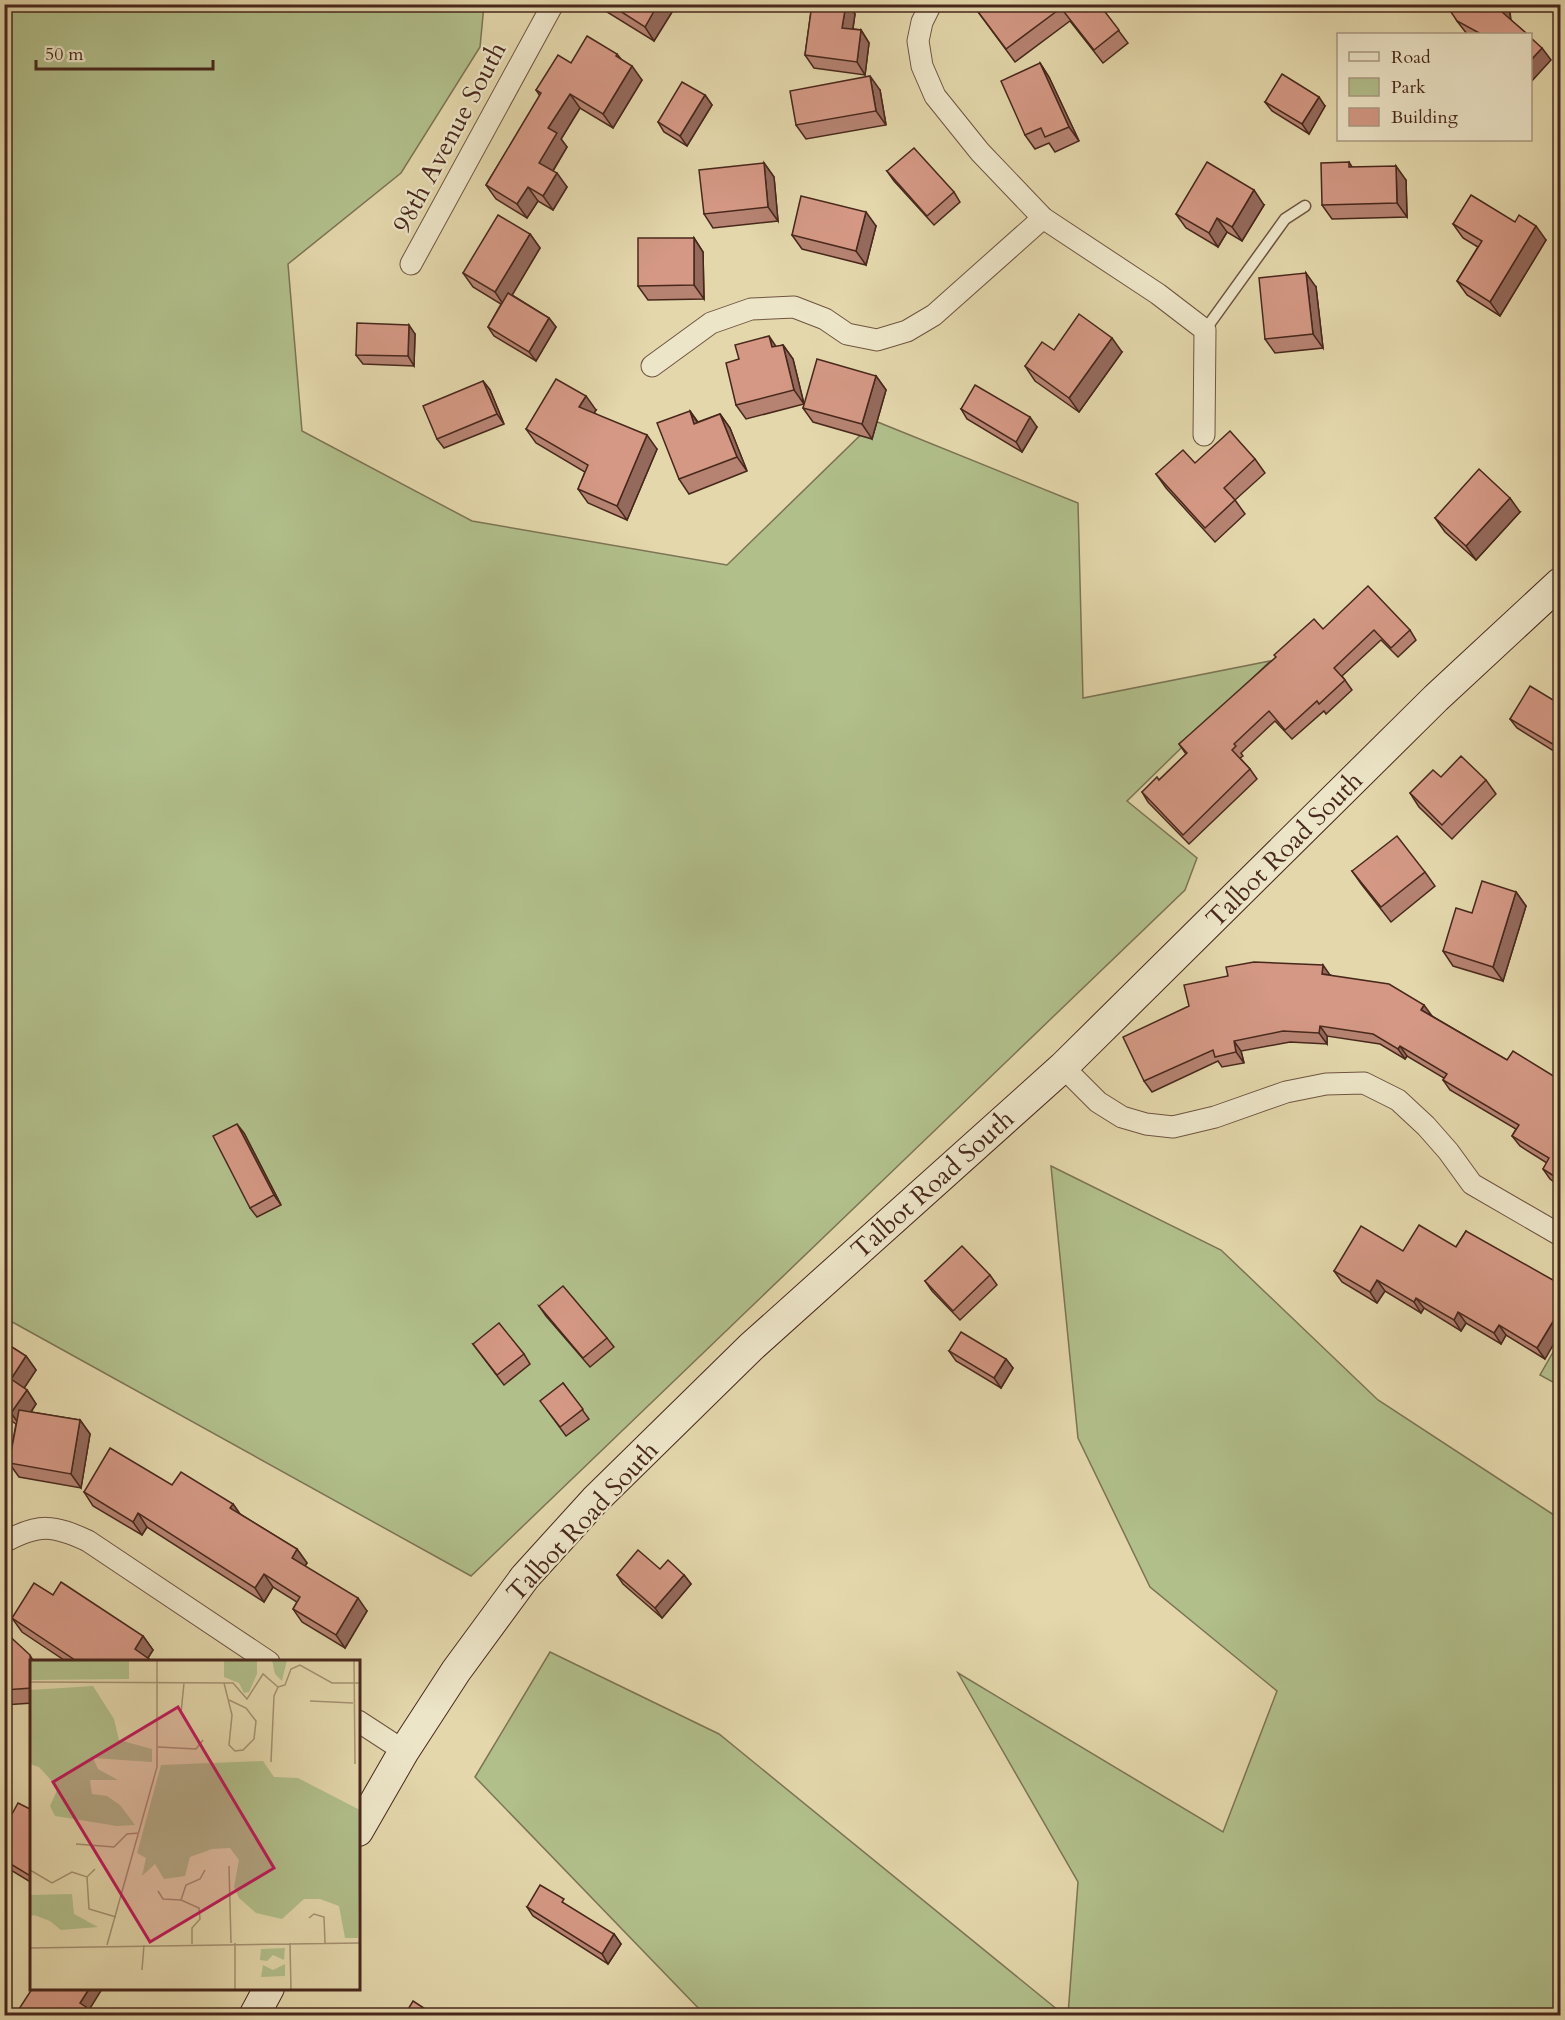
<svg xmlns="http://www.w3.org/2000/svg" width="1565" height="2020" viewBox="0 0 1565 2020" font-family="Cardo,serif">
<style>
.green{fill:#b1bf8b;stroke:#7c7454;stroke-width:1.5}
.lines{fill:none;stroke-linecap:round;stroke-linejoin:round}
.lane-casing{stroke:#6f5440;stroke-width:13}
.street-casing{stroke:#6f5440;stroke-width:23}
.secondary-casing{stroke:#48281c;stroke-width:32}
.lane{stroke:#ede5c8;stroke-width:10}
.street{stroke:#ede5c8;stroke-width:21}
.secondary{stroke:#ede5c8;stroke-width:30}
.wall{fill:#b68372;stroke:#48281c;stroke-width:1.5}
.shaded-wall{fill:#946a5c;stroke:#48281c;stroke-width:1.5}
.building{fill:#d49884;stroke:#48281c;stroke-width:1.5}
.labels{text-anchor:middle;stroke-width:4.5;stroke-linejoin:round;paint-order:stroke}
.street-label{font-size:26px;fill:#48281c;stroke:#ede5c8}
.inset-road{fill:none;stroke:#a59172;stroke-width:1.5}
.view{fill:#c2185b;fill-opacity:0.15;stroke:#c2185b;stroke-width:3}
.inset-edge{fill:none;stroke:#48281c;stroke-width:3}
</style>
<rect width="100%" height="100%" fill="#e3d7ab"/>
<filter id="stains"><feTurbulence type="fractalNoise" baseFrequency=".00333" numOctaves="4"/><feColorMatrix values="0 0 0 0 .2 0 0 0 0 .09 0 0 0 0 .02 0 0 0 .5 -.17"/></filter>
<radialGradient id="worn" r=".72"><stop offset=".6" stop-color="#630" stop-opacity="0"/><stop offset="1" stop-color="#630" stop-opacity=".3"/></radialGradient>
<!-- green -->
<g class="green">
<path d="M5,5H484L480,47L401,173L288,264L302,431L472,521L727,565L875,421L1078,503L1083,698L1270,661L1127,801L1197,858L1185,890L471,1576L5,1318Z"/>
<path d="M1051,1166L1221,1250L1378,1400L1560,1519V1927L1554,1931L1560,1965V2015H1068L1078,1882L958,1673L1223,1832L1277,1691L1150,1587L1078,1438Z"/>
<path d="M1560,1340V1386L1540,1375Z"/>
<path d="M550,1652L719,1734L1064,2015H705L475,1777Z"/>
</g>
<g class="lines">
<!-- lane casing -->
<g class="lane-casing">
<path id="lane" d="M1205,330L1285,219L1305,206"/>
</g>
<!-- street casing -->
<g class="street-casing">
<g id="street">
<path d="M931,4L922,22L918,41L922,66L935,96L980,152L1043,218L1158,294L1205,330L1204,435"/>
<path d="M411,264L553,4"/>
<path d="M652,366L711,323L751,309L794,307L825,319L847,334L877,340L907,331L934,315L1043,218"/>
<path d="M1063,1067L1098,1102L1122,1117L1146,1124L1173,1127L1215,1117L1286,1092L1326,1084L1364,1083L1398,1100L1426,1126L1448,1151L1472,1184L1560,1235"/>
<path d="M4,1542C40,1523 53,1525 88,1541L269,1662"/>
<path d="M358,1721L404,1751"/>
</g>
</g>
<!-- secondary casing -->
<g class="secondary-casing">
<g id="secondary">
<path d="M358,1831L404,1751L456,1671L525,1577L595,1500L751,1347L1063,1067L1436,698L1560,583"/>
<path d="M254,2016L269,1988"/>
</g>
</g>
<!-- lane -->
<use href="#lane" class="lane"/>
<!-- street -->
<use href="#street" class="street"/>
<!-- secondary -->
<use href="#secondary" class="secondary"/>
</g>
<!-- wall -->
<g class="wall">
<path d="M602,4H677L654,41L607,12Z"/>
<path d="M812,4H848L855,14L853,29L861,30L869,43L865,75L814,68L805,55Z"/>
<path d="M982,4H1102L1100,6L1128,43L1103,63L1070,21L1015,62L976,9Z"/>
<path d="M1449,4H1509L1511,20L1527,34H1467L1457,21Z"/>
<path d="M617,54L621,59L642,80L613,128L580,108L561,139L567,147L553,171L567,187L553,210L538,201L527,218L496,199L486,185L540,96L536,90L571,63Z"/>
<path d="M1040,63L1049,77L1079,141L1055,152L1049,143L1035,149L1025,135Z"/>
<path d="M880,90L886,125L806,139L796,125Z"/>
<path d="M705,95L712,105L687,146L664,132L658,122Z"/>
<path d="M1265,102L1325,106L1309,134L1272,111Z"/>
<path d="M1349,162L1352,167L1406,180L1407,217L1332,219L1322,205Z"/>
<path d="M764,163L774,177L778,221L713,228L704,214Z"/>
<path d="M887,171L954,192L960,202L934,225L894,181Z"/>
<path d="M1264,205L1242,241L1227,232L1218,247L1186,228L1176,214Z"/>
<path d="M1515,222L1546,240L1500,316L1467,295L1457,281L1478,247L1463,238L1453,224Z"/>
<path d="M876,226L866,265L802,249L792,235Z"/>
<path d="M530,234L540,248L512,295L549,318L556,327L536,361L494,336L488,327L501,304L473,287L463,273Z"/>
<path d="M694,238L703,252L704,299L648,300L638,286Z"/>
<path d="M1316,287L1323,348L1275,353L1265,339Z"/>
<path d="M415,334L414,366L363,364L356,355Z"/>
<path d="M783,345L793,359L804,404L746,419L736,405L739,359Z"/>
<path d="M1054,350L1122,352L1079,412L1035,381L1025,366Z"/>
<path d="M876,376L886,390L872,439L813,422L803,408Z"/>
<path d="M483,381L490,390L504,424L444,448L437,439Z"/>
<path d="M961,409L1037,427L1022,452L967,419Z"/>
<path d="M596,410L594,413L657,449L627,520L588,503L578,489L585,472L536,443L526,429Z"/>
<path d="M690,411L698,422L720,414L730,428L747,471L689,494L679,479Z"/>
<path d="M1255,459L1265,473L1235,500L1245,514L1215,542L1166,488L1156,474L1195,463Z"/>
<path d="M1520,512L1476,560L1445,532L1435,518Z"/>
<path d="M1323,629L1410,630L1416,640L1398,657L1381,640L1342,676L1352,690L1326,714L1324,711L1292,739L1275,721L1241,753L1243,756L1240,758L1250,769L1257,779L1189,844L1148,802L1142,792L1159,780L1186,754L1179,744Z"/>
<path d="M1560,691V755L1517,728L1510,719L1553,700Z"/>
<path d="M1441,777L1486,780L1496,794L1452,839L1419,807L1410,793Z"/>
<path d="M1352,871L1425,872L1435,886L1391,922L1362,885Z"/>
<path d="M1516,892L1526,906L1503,981L1453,966L1443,951L1472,913Z"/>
<path d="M1330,975L1432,1016L1507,1060L1560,1080V1186L1550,1179L1543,1169L1547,1163L1520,1146L1512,1136L1516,1129L1450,1090L1443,1080L1444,1078L1407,1056L1405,1059L1380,1044L1327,1036V1044L1290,1042L1241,1051L1244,1063L1222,1067L1218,1061L1152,1092L1144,1081L1189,1006L1228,976Z"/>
<path d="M244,1133L281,1205L257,1217L250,1208Z"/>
<path d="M1466,1231L1545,1359L1506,1335L1501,1344L1466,1323L1461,1331L1424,1308L1421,1313L1385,1291L1377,1303L1342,1282L1334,1271L1403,1251L1456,1247Z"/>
<path d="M990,1275L997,1285L960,1320L932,1291L925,1281Z"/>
<path d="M539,1306L607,1338L614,1347L590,1367L546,1316Z"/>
<path d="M4,1342L26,1356L36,1370L24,1388L27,1390L36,1404L31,1412L80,1420L90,1434L81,1488L19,1477L9,1463L16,1424L4,1416Z"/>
<path d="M473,1344L524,1354L530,1364L504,1385Z"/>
<path d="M949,1351L1006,1359L1013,1368L1001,1388L956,1361Z"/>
<path d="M563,1383L589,1419L566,1436L547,1410Z"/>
<path d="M172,1485L233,1504L240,1514L297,1549L307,1563L305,1566L367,1611L345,1648L302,1622L293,1609L297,1602L273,1587L264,1602L147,1527L142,1535L93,1506L84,1492Z"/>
<path d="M660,1569L684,1575L691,1584L662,1618L623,1584L617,1575Z"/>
<path d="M53,1595L143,1636L153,1650L148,1658L151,1662H67L22,1632L12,1618Z"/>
<path d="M4,1631L32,1662V1703L4,1705Z"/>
<path d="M4,1810L12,1814L32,1810V1883L9,1869L4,1863Z"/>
<path d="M527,1907L614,1934L621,1944L608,1964L533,1916Z"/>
</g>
<!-- shaded-wall -->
<g class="shaded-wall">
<path d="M658,4H677L654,41L645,27Z"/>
<path d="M846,4H848L855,14L851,40L842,28Z"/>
<path d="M1502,4H1509L1511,25L1502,12Z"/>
<path d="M861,30L869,43L865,75L857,62Z"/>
<path d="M1542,48L1551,60L1530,83V61Z"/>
<path d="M1040,63L1049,77L1079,141L1069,127Z"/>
<path d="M632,66L642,80L613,128L603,114Z"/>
<path d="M870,76L880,90L886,125L876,111Z"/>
<path d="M570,94L580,108L561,139L567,147L549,177L539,163L548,128Z"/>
<path d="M705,95L712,105L687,146L680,136Z"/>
<path d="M1319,97L1325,106L1309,134L1302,124Z"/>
<path d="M764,163L774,177L778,221L768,207Z"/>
<path d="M1396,166L1406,180L1407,217L1397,203Z"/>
<path d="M557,173L567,187L553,210L543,196Z"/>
<path d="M528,187L538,201L527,218L517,204Z"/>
<path d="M1254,190L1264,205L1242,241L1232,227Z"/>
<path d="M866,212L876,226L866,265L856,251Z"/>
<path d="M1217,218L1227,232L1218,247L1209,233Z"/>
<path d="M1536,226L1546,240L1500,316L1490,302Z"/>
<path d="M530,234L540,248L505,307L495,292Z"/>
<path d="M694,238L703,252L704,299L694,285Z"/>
<path d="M1306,273L1316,287L1323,348L1313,334Z"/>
<path d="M549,318L556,327L536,361L529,352Z"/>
<path d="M409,325L415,334L414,366L408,356Z"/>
<path d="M769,336L779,351L772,347Z"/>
<path d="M1112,338L1122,352L1079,412L1069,398Z"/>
<path d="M783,345L793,359L804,404L794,390Z"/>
<path d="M876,376L886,390L872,439L862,424Z"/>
<path d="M483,381L490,390L504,424L497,414Z"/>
<path d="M586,396L596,410L589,421L579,407Z"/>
<path d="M690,411L699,425L694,424Z"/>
<path d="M720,414L730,428L747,471L737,457Z"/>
<path d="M1030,417L1037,427L1022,452L1016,442Z"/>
<path d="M647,435L657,449L627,520L617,506Z"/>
<path d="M1510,498L1520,512L1476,560L1466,546Z"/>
<path d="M1560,739V753L1556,746Z"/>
<path d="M1516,892L1526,906L1503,981L1493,967Z"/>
<path d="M1323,965L1330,975L1322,974Z"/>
<path d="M1424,1005L1432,1016L1421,1010Z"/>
<path d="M1320,1026L1327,1036V1044L1319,1033Z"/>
<path d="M1234,1041L1241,1051L1244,1063L1236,1052Z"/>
<path d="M1400,1046L1407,1056L1405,1059L1398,1049Z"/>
<path d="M237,1124L244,1133L281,1205L274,1195Z"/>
<path d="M1377,1280L1385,1291L1377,1303L1370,1292Z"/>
<path d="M1416,1298L1424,1308L1421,1313L1414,1302Z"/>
<path d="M1560,1310V1333L1545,1359L1537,1348Z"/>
<path d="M1458,1312L1466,1323L1461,1331L1454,1320Z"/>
<path d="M1499,1325L1506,1335L1501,1344L1494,1333Z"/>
<path d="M26,1356L36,1370L21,1393L11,1379Z"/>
<path d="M1006,1359L1013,1368L1001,1388L994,1378Z"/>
<path d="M27,1390L36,1404L21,1427L11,1413Z"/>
<path d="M80,1420L90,1434L81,1488L71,1474Z"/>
<path d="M233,1504L242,1517L230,1508Z"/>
<path d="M138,1513L147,1527L142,1535L133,1522Z"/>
<path d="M297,1549L307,1563L301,1571L292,1558Z"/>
<path d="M264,1574L273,1587L264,1602L255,1588Z"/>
<path d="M684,1575L691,1584L662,1618L655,1608Z"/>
<path d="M358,1598L367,1611L345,1648L336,1635Z"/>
<path d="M143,1636L153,1650L145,1662L135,1649Z"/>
<path d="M30,1655L34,1662H32V1676Z"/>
<path d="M614,1934L621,1944L608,1964L602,1954Z"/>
<path d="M89,1989H102L89,2010L93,2016H81L80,2003Z"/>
</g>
<!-- building -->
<g class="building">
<path d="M609,4H658L645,27Z"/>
<path d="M812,4H846L842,28L861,30L857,62L805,55Z"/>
<path d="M982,4H1099L1119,30L1094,50L1061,8L1006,49L976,9Z"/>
<path d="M1449,4H1502V12L1527,34H1481L1457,21L1449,9Z"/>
<path d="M587,36L617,54L616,56L632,66L603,114L570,94L548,128L557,133L539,163L557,173L543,196L528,187L517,204L486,185L541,93L536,90L558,55L571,63Z"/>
<path d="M1530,37L1542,48L1530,61Z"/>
<path d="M1040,63L1069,127L1045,137L1041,128L1025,135L1001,81Z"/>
<path d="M1282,74L1319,97L1302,124L1265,102Z"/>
<path d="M870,76L876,111L796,125L790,91Z"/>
<path d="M682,82L705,95L680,136L658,122Z"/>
<path d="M914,148L954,192L927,216L887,171Z"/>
<path d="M1207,162L1254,190L1232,227L1217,218L1209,233L1176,214Z"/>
<path d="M1349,162V167L1396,166L1397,203L1322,205L1321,163Z"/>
<path d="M764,163L768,207L704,214L699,170Z"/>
<path d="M1471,195L1515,222L1519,215L1536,226L1490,302L1457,281L1482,241L1453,224Z"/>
<path d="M801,196L866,212L856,251L792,235Z"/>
<path d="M498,215L530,234L495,292L463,273Z"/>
<path d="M638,238H694V285L638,286Z"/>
<path d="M1306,273L1313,334L1265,339L1259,278Z"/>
<path d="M508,293L549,318L529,352L488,327Z"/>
<path d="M1079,314L1112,338L1069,398L1025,366L1042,342L1054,350Z"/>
<path d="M357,323L409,325L408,356L356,355Z"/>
<path d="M769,336L772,347L783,345L794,390L736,405L726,363L739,359L735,345Z"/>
<path d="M817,359L876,376L862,424L803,408Z"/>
<path d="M556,379L586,396L579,407L647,435L617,506L578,489L588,465L526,429Z"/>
<path d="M483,381L497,414L437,439L423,406Z"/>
<path d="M975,385L1030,417L1016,442L961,409Z"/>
<path d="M690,411L694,424L720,414L737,457L679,479L657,423Z"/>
<path d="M1230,431L1255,459L1224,488L1235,500L1205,528L1156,474L1183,450L1195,463Z"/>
<path d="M1479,469L1510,498L1466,546L1435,518Z"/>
<path d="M1368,586L1410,630L1391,648L1374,630L1334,668L1345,680L1319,704L1317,701L1285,730L1269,711L1234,744L1236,746L1232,750L1250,769L1183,835L1142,792L1157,777L1159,780L1187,753L1179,744L1276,657L1274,655L1314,619L1323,629Z"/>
<path d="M1530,686L1553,700L1559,690L1560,691V739L1556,746L1510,719Z"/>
<path d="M1461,756L1486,780L1442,825L1410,793L1433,770L1441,777Z"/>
<path d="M1397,836L1425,872L1381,907L1352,871Z"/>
<path d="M1482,881L1516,892L1493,967L1443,951L1456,908L1472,913Z"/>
<path d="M1254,962L1323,965L1322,974L1389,984L1424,1005L1421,1010L1507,1060L1513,1051L1560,1080V1180L1543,1169L1549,1158L1512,1136L1519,1125L1443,1080L1447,1074L1400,1046L1398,1049L1373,1034L1320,1026L1319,1033L1283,1031L1234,1041L1236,1052L1215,1057L1213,1050L1144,1081L1123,1037L1189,1006L1184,985L1228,976L1226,967Z"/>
<path d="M237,1124L274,1195L250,1208L213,1136Z"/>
<path d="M1419,1225L1456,1247L1466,1231L1560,1284V1310L1537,1348L1499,1325L1494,1333L1458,1312L1454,1320L1416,1298L1414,1302L1377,1280L1370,1292L1334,1271L1361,1226L1403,1251Z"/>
<path d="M962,1246L990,1275L953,1311L925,1281Z"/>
<path d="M563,1286L607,1338L583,1358L539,1306Z"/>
<path d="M499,1323L524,1354L497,1375L473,1344Z"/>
<path d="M961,1332L1006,1359L994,1378L949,1351Z"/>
<path d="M4,1342L26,1356L11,1379L27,1390L11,1413L4,1409Z"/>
<path d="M563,1383L583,1409L560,1427L540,1401Z"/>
<path d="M19,1410L80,1420L71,1474L9,1463Z"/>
<path d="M110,1448L172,1485L181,1472L233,1504L230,1508L297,1549L292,1558L358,1598L336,1635L293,1609L300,1597L264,1574L255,1588L138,1513L133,1522L84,1492Z"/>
<path d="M638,1550L660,1569L668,1560L684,1575L655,1608L617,1575Z"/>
<path d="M61,1582L143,1636L135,1649L149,1659L147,1662H78L12,1618L34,1583L53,1595Z"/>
<path d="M4,1631L30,1655L32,1688L4,1690Z"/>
<path d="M18,1803L32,1810V1877L4,1860V1810L12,1814Z"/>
<path d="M540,1885L564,1899L562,1902L614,1934L602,1954L527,1907Z"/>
<path d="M32,1989H89L80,2003L86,2007L81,2016H22L17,2012Z"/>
<path d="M413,2001L436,2016H404Z"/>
</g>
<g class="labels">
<!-- street labels -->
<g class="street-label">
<text transform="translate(449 137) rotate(-62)" y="9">98th Avenue South</text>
<text transform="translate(1284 849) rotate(-45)" y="9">Talbot Road South</text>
<text transform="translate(932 1184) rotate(-42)" y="9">Talbot Road South</text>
<text transform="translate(582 1521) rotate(-47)" y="9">Talbot Road South</text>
</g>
</g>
<!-- overview -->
<g transform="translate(30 1660)">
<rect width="330" height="330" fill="#e3d7ab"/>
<path d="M0,0H99V19L0,20ZM194,0H227V14L219,32L214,33L209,23L194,17ZM242,0H257L252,21L245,14ZM63,26L84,59L89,80L122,89V102L63,98L68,109L88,120H60L62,134L77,136L90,145L105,165L87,166L25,156L20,146L28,128L9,107L0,104V30ZM233,101L244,117L268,118L330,150L328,278H315L309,246L290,239H274L252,259L226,253L209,238L204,227L209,200L200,188L182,189L160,197L155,216L134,219L125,204L112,216L116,198L107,193L131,105ZM42,234L44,254L68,267L31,270L20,261L4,255L0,257V235ZM255,288L254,300L243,295L237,301L230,300L231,289ZM255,304V316L231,317L233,305L243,310Z" fill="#b1bf8b"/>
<path class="inset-road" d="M324,0L325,104M0,22L203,23L217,39L233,14L248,27M194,23L202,55L199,85L205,91L213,90L224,79L226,61L216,48L199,40M248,27L255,25L261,9L270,5L302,23H330M280,41L323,43M151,53L154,23M128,87L166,89L173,80M241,102L244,36L248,27M46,184L84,187L97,174L109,173M199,206L201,283M0,210L22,223L42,212L57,217L65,209M57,217L59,249L86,257M128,231L133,239L151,240L169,248L170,259L162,268V284M151,240L156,225L170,219L175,210M279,258L284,254L294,257L295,283M260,283L261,330M77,285L127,107V0M0,288L330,283M112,310L114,285M205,330V283"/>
<path class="view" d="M148,47L244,208L120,282L23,122Z"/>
<rect width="330" height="330" class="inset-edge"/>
</g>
<!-- margin -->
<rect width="1565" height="2020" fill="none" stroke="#e3d7ab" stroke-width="24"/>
<rect x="6" y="6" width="1553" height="2008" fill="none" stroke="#48281c" stroke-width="3"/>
<rect x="12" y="12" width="1541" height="1996" fill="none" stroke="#48281c" stroke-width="1.5"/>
<!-- legend -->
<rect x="1337" y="33" width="195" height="108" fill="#ede5c8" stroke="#ab9983" stroke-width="1.5"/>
<rect x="1349" y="52" width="30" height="9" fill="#ede5c8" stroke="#ab9983" stroke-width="1.5"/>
<text x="1391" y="63" font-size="18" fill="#48281c">Road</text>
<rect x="1349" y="78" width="30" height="18" fill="#b1bf8b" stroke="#ab9983" stroke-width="1.5"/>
<text x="1391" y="93" font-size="18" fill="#48281c">Park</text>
<rect x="1349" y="108" width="30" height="18" fill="#d49884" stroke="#ab9983" stroke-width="1.5"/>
<text x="1391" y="123" font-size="18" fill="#48281c">Building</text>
<!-- scale -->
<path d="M36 60v9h177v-9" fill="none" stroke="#48281c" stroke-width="3"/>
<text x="45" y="60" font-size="18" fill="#48281c" stroke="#ede5c8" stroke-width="4.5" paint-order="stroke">50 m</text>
<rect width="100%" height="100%" filter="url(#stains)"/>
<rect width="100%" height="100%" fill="url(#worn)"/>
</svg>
